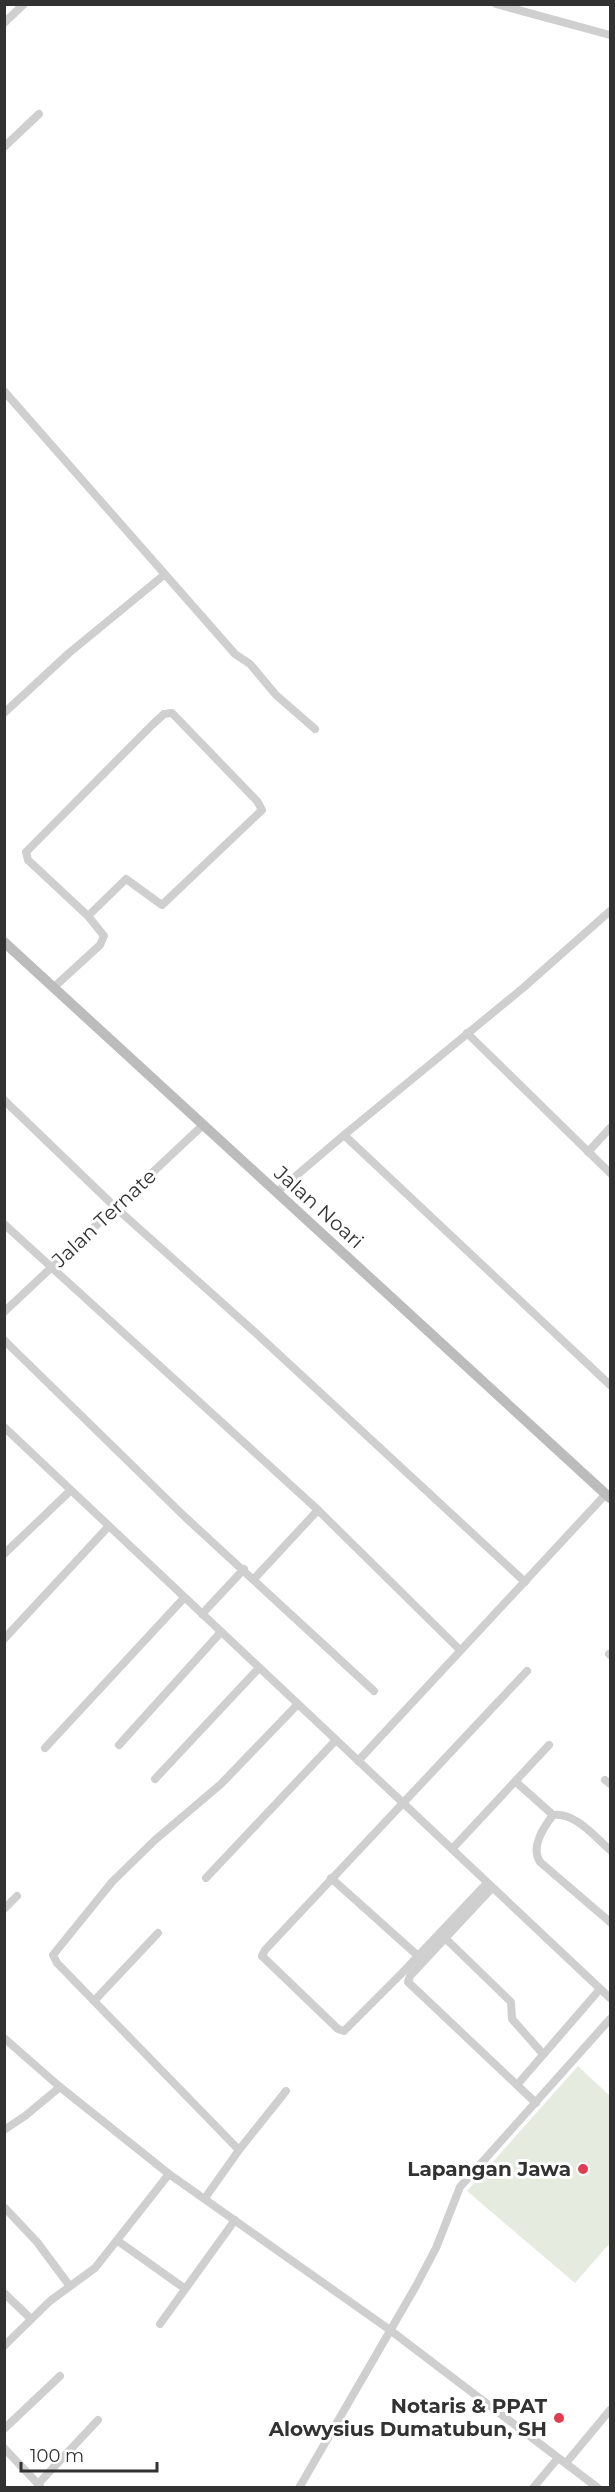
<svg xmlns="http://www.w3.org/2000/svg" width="615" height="2492" viewBox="0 0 615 2492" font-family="Montserrat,sans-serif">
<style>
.green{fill:#e5ebde}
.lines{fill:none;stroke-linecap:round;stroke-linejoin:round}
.street{stroke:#cfcfcf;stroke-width:8}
.secondary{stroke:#bcbcbc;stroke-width:10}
.poi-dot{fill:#e03d50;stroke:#fff;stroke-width:2}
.labels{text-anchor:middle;stroke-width:6;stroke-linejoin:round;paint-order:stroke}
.street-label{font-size:20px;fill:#323232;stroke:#fff}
.poi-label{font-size:20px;font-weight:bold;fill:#323232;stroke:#fff;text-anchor:end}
</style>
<rect width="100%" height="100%" fill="#fff"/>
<!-- green -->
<path class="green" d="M578,2066L610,2096V2243L575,2283L467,2191Z"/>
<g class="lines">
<!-- street -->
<g class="street">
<path d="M496,4L610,35"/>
<path d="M4,23L24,4"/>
<path d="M4,147L39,114"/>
<path d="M4,391L235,654L250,664L276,695L315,729"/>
<path d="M4,713L69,653L164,575"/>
<path d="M53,988L100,945L104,936L88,916L28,860L26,852L152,725L164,714L172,713L257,801L262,810L162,905L126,879L88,916"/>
<path d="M467,1033L610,1173"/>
<path d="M4,1100L115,1207L258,1335L525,1582"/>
<path d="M344,1135L610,1385"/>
<path d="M588,1152L610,1128"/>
<path d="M277,1192L344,1135L523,988L610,911"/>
<path d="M4,1224L318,1510L460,1650"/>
<path d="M4,1312L203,1125"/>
<path d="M4,1340L184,1516L374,1691"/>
<path d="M4,1427L610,1998"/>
<path d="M4,1554L70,1491"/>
<path d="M254,1579L318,1510"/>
<path d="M202,1614L244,1569"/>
<path d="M4,1639L108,1527"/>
<path d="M609,1654L610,1655"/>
<path d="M119,1745L221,1632"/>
<path d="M45,1748L184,1598"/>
<path d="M358,1761L606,1494"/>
<path d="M155,1779L259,1668"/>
<path d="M605,1780L610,1784"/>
<path d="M516,1782L553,1815"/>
<path d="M452,1849L549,1745"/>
<path d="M610,1850C595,1837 575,1812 553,1815C544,1827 530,1847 540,1862L610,1922"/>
<path d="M206,1878L336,1740"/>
<path d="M331,1878L417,1955"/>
<path d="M487,1883L401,1974L344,2031L338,2029L262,1956L265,1950L527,1671"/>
<path d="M492,1888L410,1976L408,1982L536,2103"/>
<path d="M4,1909L17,1896"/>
<path d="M445,1938L511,2002L512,2019L543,2054"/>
<path d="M94,2001L158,1933"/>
<path d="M4,2038L60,2087L169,2174L390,2330L598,2488"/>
<path d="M517,2085L600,1989"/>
<path d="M4,2130L25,2116L60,2087"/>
<path d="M239,2150L57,1963L53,1955L112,1882L155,1840L221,1784L298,1704"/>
<path d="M205,2198L239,2150L286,2091"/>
<path d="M5,2208L37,2242L69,2285"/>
<path d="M118,2241L184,2288"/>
<path d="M4,2293L30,2318"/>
<path d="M160,2324L235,2220"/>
<path d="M4,2346L50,2301L95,2268L169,2174"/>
<path d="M4,2429L60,2376"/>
<path d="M4,2448L40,2486"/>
<path d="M566,2463L610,2410"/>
<path d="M38,2484L98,2420"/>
<path d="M299,2488L416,2286L436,2248L460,2187L610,2019"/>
<path d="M533,2488L558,2458"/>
</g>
<!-- secondary -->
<path class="secondary" d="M4,942L610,1498"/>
</g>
<!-- markers -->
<g class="poi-dot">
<circle cx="583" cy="2169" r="6"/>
<circle cx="559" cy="2418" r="6"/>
</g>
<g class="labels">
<!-- street labels -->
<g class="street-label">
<text transform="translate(319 1207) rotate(42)" y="7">Jalan Noari</text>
<text transform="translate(104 1218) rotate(-43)" y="7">Jalan Ternate</text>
</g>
<!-- poi labels -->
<g class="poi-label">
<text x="571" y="2176">Lapangan Jawa</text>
<text x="547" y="2413">Notaris &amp; PPAT<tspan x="547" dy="23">Alowysius Dumatubun, SH</tspan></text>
</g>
</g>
<!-- border -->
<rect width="615" height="2492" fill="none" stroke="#323232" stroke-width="12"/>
<!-- scale -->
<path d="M21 2462v9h136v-9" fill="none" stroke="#323232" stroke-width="3"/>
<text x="30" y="2462" font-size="18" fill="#323232" stroke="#ffffff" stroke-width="4.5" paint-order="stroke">100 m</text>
</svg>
